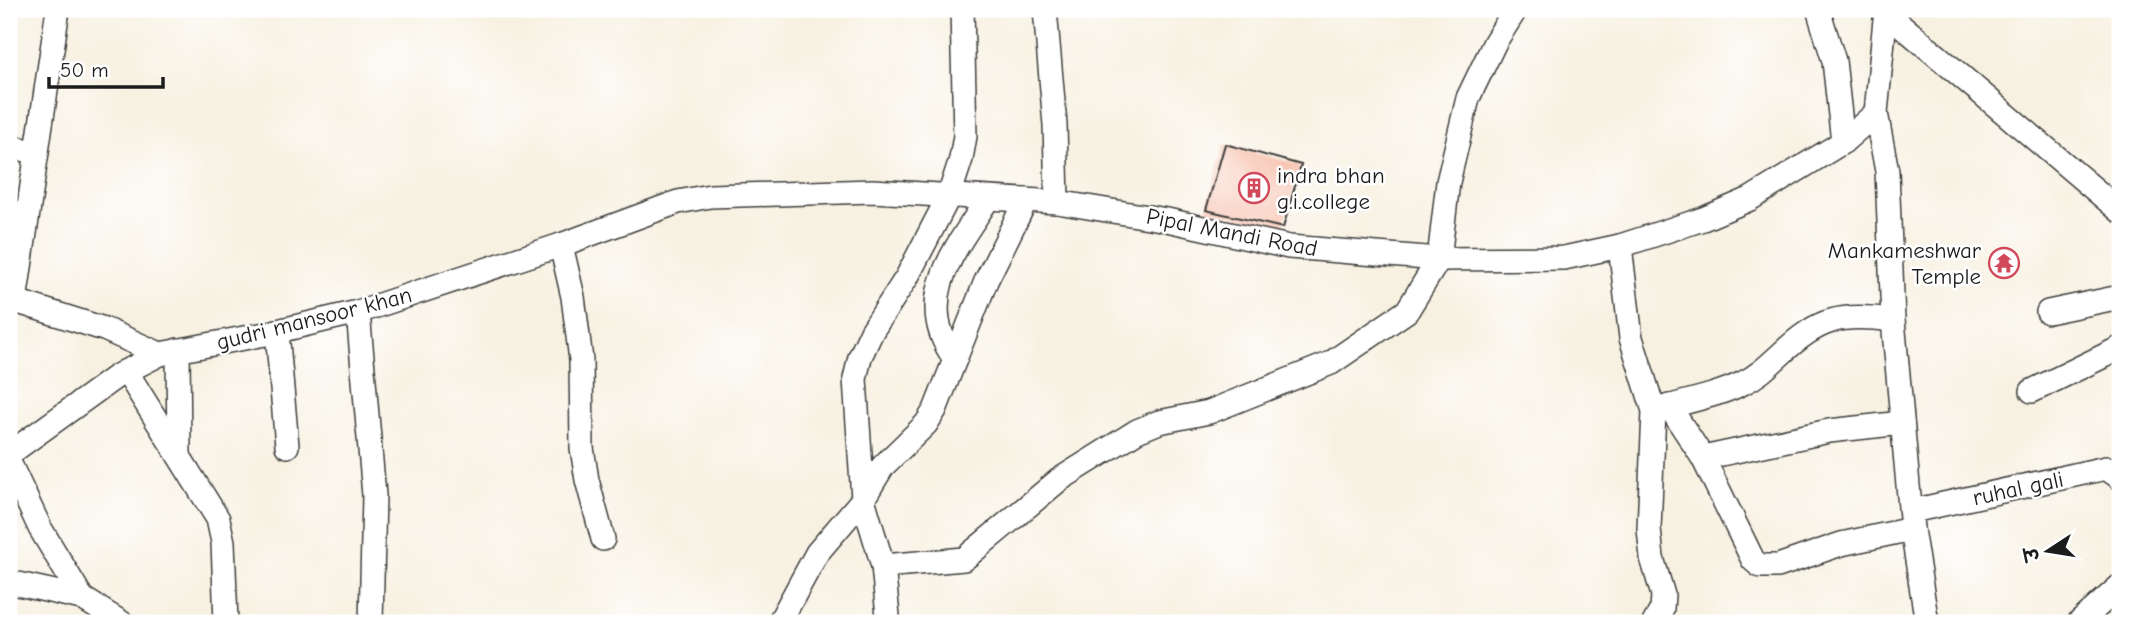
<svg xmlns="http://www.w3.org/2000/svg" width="2129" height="632" viewBox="0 0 2129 632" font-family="'Comic Neue','Playpen Sans Deva',sans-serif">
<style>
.building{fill:#f5b198}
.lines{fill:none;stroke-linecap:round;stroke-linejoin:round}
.minor-casing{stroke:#3d3c3a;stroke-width:26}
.minor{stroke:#fff;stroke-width:23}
.labels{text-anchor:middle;stroke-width:5;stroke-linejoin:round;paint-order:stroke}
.poi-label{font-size:23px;fill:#1c1c1c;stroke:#fff;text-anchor:start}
.street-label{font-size:23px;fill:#1c1c1c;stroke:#fff}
</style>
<rect width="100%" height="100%" fill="#fff"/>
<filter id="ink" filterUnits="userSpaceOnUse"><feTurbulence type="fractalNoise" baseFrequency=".0143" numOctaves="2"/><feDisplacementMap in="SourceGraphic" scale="14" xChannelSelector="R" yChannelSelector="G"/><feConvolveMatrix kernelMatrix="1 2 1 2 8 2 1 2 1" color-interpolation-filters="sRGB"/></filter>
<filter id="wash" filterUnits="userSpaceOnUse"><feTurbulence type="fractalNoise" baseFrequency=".00686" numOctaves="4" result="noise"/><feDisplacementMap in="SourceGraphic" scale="28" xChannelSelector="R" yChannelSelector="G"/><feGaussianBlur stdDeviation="1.57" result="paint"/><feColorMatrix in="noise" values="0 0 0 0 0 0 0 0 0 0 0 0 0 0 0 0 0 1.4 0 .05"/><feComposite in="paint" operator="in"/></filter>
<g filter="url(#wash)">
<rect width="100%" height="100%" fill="#f7f1e1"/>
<g id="blocks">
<!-- building -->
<path class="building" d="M1225,144L1301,165L1283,228L1206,210Z"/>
</g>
</g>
<g filter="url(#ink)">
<use href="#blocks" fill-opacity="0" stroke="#3d3c3a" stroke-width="2"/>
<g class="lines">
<!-- minor casing -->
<g class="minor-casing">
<g id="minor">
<path d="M1045,9L1055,125L1057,202"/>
<path d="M1818,9L1834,61L1843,142"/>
<path d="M1886,9L1876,113L1887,171L1893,320L1912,529L1927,623"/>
<path d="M1888,14L2120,211"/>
<path d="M9,147L37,152"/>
<path d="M561,245L573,297L581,360L582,448L587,480L603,539"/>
<path d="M1620,246L1631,338L1654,411L1649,529L1652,558L1663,595L1662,609L1654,623"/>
<path d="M9,299L104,329L160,354"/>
<path d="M15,301L58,9"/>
<path d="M358,312L374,495L371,623"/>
<path d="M2048,312L2120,297"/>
<path d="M277,331L287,446"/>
<path d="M178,350L179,456"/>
<path d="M955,359C912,301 955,249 988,199"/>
<path d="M126,371L218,519L223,542L226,623"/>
<path d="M2032,391L2120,348"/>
<path d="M1669,406L1703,458L1753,560L1760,566H1778L1841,544L1912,529"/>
<path d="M1656,410C1684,402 1717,396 1743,383C1758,376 1769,365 1781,354C1820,317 1840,314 1893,320"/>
<path d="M9,454L117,376L160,354L265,334L358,312L561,245L678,202L710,196L873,191L1057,202L1167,220L1289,247L1439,259L1564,258L1620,246L1703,219L1750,199L1843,142L1876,113"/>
<path d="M1703,458L1829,431L1902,423"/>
<path d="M9,462L40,528L82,598"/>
<path d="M1912,511L2106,468L2120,478"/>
<path d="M883,566L964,559L1059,480L1137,431L1159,422L1209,412L1331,363L1407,311L1439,259L1448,182L1468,98L1495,42L1516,9"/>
<path d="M9,582L82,598L122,623"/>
<path d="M888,616L883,566L863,499L855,379L860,357L872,331L907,277L949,196L961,159L965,136L962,9"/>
<path d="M779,623L817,553L863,499L883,466L926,424L935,410L986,281L1026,200"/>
<path d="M2079,623L2120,586"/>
</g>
</g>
<!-- minor -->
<use href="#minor" class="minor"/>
</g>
</g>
<!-- icons -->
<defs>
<g id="building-ring" transform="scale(1.575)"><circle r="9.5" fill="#fff" stroke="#d1495b" stroke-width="1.5"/><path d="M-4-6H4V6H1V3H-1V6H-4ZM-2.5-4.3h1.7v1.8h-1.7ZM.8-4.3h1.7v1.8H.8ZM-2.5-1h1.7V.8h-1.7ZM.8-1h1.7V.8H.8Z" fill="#d1495b"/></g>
<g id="temple-ring" transform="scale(1.575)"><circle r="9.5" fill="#fff" stroke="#d1495b" stroke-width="1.5"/><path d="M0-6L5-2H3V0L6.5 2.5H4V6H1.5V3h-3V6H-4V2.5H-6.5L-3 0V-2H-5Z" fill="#d1495b"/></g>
</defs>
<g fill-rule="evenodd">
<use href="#building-ring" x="1254" y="188"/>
<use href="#temple-ring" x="2004" y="263"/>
</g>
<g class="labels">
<!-- poi labels -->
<g class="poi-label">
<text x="1277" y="183">indra bhan<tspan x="1277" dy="26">g.i.college</tspan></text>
<text x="1981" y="258" text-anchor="end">Mankameshwar<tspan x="1981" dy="26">Temple</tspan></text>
</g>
<!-- street labels -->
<g class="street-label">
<text transform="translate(1232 232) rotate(11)" y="8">Pipal Mandi Road</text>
<text transform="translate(314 318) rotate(-14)" y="8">gudri mansoor khan</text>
<text transform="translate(2018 488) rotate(-12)" y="8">ruhal gali</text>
</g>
</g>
<!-- margin -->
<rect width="2129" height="632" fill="none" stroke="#fff" stroke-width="35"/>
<!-- north arrow -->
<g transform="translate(2048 551) rotate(258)" stroke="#ffffff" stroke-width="5" paint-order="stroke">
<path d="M0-5L12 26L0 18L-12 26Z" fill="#1c1c1c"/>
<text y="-10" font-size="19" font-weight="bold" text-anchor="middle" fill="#1c1c1c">उ</text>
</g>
<!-- scale -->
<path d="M49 77v10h114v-10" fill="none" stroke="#1c1c1c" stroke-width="3.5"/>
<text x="60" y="77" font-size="21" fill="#1c1c1c" stroke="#ffffff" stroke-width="5" paint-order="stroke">50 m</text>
</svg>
